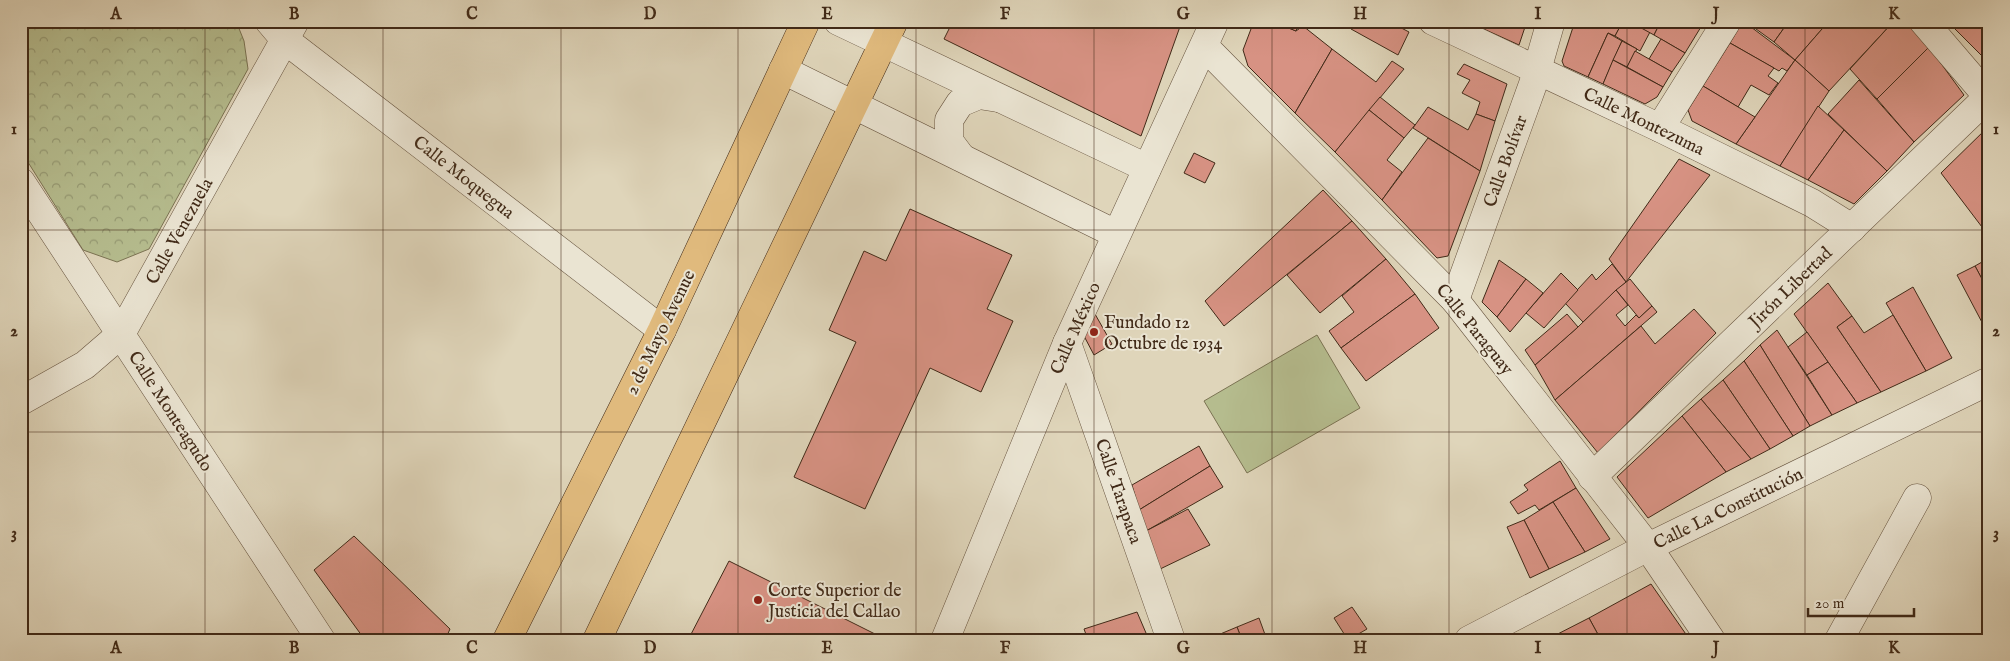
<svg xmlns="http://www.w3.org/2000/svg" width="2010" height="661" viewBox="0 0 2010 661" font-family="'IM FELL English',serif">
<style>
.park{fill:url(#park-crowns);stroke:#7b7353}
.garden{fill:#b5bc8e;stroke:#7b7353}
.building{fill:#d79283;stroke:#412a18}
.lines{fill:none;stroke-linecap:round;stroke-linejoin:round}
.minor-casing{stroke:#685540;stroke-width:29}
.major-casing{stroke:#412a18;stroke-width:29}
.minor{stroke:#eae4d2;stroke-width:28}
.major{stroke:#e0ba7d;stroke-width:28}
.grid{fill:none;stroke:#412a18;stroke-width:1;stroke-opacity:0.55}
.poi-dot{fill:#8f2418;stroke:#eae4d2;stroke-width:2}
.labels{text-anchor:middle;stroke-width:4;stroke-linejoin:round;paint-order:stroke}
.street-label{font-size:18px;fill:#412a18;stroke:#eae4d2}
.poi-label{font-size:18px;fill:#412a18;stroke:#eae4d2;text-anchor:start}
.neatline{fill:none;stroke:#412a18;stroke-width:2}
.grid-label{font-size:16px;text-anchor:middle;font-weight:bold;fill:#412a18}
</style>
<defs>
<pattern id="park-crowns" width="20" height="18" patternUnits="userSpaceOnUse" patternTransform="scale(1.25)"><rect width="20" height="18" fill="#b5bc8e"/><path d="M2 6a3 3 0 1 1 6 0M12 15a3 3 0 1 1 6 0" fill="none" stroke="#959973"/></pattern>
</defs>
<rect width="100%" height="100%" fill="#dfd5ba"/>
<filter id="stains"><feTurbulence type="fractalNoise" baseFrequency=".004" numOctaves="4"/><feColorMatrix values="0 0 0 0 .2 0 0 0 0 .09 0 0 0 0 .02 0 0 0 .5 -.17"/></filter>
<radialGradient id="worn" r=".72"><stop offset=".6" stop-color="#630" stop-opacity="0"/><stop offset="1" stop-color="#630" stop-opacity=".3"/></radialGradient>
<!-- park -->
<path class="park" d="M21,21H236L244,41L248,69L149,249L117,262L83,250L21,151Z"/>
<!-- garden -->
<path class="garden" d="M1317,335L1360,408L1247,473L1204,401Z"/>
<!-- building -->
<g class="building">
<path d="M953,21H1182L1141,136L944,39Z"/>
<path d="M1254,21H1272L1296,31L1303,26L1332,49L1295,113L1248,66L1243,50Z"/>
<path d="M1272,21H1300L1296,31Z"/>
<path d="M1354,21H1388L1409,32L1398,55L1351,29Z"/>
<path d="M1466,21H1527L1519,45Z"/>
<path d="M1575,21H1623L1615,36L1608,33L1588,77L1564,66L1562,61Z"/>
<path d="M1623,21H1630L1650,32L1640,51L1615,36Z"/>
<path d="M1635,21H1661L1654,35L1634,24Z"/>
<path d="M1661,21H1702L1704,22L1685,53L1654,35Z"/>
<path d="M1743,21L1795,60L1787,71L1782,68L1779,71L1730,43Z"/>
<path d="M1745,21H1789L1774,42Z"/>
<path d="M1789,21H1829L1795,60L1774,42Z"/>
<path d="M1829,21H1894L1829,91L1795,60Z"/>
<path d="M1894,21H1905L1929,47L1877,99L1850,69Z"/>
<path d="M1947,21H1989V55L1985,59Z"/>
<path d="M1608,33L1622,41L1603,84L1588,77Z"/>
<path d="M1661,39L1685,53L1672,72L1649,59Z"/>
<path d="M1622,41L1637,49L1627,67L1613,60Z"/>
<path d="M1730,43L1774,68L1768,76L1778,83L1769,95L1751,85L1738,107L1703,86Z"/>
<path d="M1929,47L1964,95L1914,142L1877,99Z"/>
<path d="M1332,49L1376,82L1392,61L1404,69L1335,152L1295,113Z"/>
<path d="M1635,51L1672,72L1663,87L1627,67Z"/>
<path d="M1613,60L1663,87L1657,97L1645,104L1603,84Z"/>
<path d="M1795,60L1829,91L1780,166L1736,144Z"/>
<path d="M1464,64L1507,84L1495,121L1476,114L1480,102L1462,93L1470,80L1457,74Z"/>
<path d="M1859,80L1914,142L1887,171L1828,114Z"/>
<path d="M1703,86L1755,117L1736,144L1692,121L1688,110Z"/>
<path d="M1380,97L1415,125L1404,138L1369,110Z"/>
<path d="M1818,106L1844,130L1808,180L1780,166Z"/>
<path d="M1428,107L1468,130L1476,114L1495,121L1480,171L1413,128Z"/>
<path d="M1369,110L1404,138L1387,160L1402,172L1382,200L1335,152Z"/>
<path d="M1988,127L1989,229L1985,231L1941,173Z"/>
<path d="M1844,130L1887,171L1854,204L1808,180Z"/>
<path d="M1428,138L1480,171L1448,256L1437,258L1382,200Z"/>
<path d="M1194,153L1215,163L1205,183L1184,173Z"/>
<path d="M1679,159L1710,175L1626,282L1609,259Z"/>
<path d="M1323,190L1352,221L1224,326L1205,301Z"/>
<path d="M910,209L1012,255L987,309L1013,321L981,392L930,368L865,509L794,477L856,342L829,330L864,251L886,261Z"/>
<path d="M1352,221L1386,259L1320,313L1287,275Z"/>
<path d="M1989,258V292L1975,266Z"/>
<path d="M1386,259L1415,294L1341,348L1329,331L1354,312L1342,296Z"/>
<path d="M1499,260L1526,279L1497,317L1482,302Z"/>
<path d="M1612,264L1626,282L1583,322L1565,303L1592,274L1596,280Z"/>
<path d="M1975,266L1989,292V326L1985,328L1957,275Z"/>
<path d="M1561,273L1578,290L1544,328L1526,313Z"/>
<path d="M1526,279L1543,293L1510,332L1497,317Z"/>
<path d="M1630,279L1652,306L1639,318L1616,290Z"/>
<path d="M1828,283L1852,316L1837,327L1881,392L1857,403L1794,314Z"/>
<path d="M1913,287L1952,358L1926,371L1886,303Z"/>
<path d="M1616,290L1628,305L1616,315L1625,326L1636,315L1639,318L1652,306L1657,312L1555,400L1535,365L1578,327Z"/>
<path d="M1415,294L1439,328L1366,381L1341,348Z"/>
<path d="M1091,307L1112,344L1094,355L1084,336Z"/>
<path d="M1694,309L1716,333L1598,453L1555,400L1641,326L1655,344Z"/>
<path d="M1567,314L1578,327L1535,365L1525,350Z"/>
<path d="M1893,315L1926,371L1881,392L1837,327L1852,316L1864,333Z"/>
<path d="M1777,330L1832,415L1810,426L1760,345Z"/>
<path d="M1807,332L1828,362L1807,375L1788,347Z"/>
<path d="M1760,345L1810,426L1793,436L1744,361Z"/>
<path d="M1744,361L1793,436L1770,449L1723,380Z"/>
<path d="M1828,362L1857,403L1832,415L1807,375Z"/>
<path d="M1723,380L1770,449L1751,459L1701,399Z"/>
<path d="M1701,399L1751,459L1726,472L1682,416Z"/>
<path d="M1682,416L1726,472L1648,518L1617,477Z"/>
<path d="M1199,446L1210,466L1139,510L1132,485Z"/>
<path d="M1560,461L1576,488L1539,510L1535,505L1518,514L1510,502L1528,490L1524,485Z"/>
<path d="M1210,466L1223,487L1146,531L1139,510Z"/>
<path d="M1576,488L1610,539L1585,552L1553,502Z"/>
<path d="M1553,502L1585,552L1549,569L1524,520Z"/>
<path d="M1188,509L1210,545L1158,570L1146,531Z"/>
<path d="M1524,520L1549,569L1530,578L1507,527Z"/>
<path d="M354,536L450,629L445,640H365L314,570Z"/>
<path d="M729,561L887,640H688Z"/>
<path d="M1651,584L1690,640H1601L1589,618Z"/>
<path d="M1352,607L1367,629L1348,640L1334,618Z"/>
<path d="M1137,612L1149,640H1088L1084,629Z"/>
<path d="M1259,618L1267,640H1242L1237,627Z"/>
<path d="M1589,618L1601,640H1546Z"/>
<path d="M1237,627L1242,640H1206Z"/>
</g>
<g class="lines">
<!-- minor casing -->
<g class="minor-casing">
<g id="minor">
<path d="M269,21L285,40L662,330"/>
<path d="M838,21L1147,168"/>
<path d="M1433,21L1660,128L1812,203L1852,228"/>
<path d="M1923,21L1989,98"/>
<path d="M1205,47L1455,300L1648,547L1711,640"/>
<path d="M783,70L1116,234"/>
<path d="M1660,128L1727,21"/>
<path d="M961,157L949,141V120L960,103L979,95L998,98"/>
<path d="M21,182L321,640"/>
<path d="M1455,300L1533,84L1551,21"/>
<path d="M1067,343L1171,640"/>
<path d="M21,401L85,365L121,334L295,21"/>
<path d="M1592,477L1989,96"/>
<path d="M945,640L1067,343L1215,21"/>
<path d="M1469,640L1648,547L1989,381"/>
<path d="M1839,640L1917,498"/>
</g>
</g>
<!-- major casing -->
<g class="major-casing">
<g id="major">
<path d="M507,640L662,330L806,21"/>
<path d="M597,640L894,21"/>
</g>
</g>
<!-- minor -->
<use href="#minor" class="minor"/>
<!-- major -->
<use href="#major" class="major"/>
</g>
<!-- grid -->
<path class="grid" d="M205,21V640M383,21V640M561,21V640M738,21V640M916,21V640M1094,21V640M1272,21V640M1449,21V640M1627,21V640M1805,21V640M21,230H1989M21,432H1989"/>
<!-- markers -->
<g class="poi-dot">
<circle cx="1094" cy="332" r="5"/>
<circle cx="758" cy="600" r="5"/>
</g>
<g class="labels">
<!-- street labels -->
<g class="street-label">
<text transform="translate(1644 121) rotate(26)" y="6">Calle Montezuma</text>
<text transform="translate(1505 161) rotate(-70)" y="6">Calle Bolívar</text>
<text transform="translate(464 177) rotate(38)" y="6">Calle Moquegua</text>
<text transform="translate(179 231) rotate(-61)" y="6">Calle Venezuela</text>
<text transform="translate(1790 287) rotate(-44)" y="6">Jirón Libertad</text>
<text transform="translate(1075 328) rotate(-66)" y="6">Calle México</text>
<text transform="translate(1475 329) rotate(51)" y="6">Calle Paraguay</text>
<text transform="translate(660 332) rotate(-64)" y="6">2 de Mayo Avenue</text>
<text transform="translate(171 411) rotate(57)" y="6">Calle Monteagudo</text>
<text transform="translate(1119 491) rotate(71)" y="6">Calle Tarapaca</text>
<text transform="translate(1728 508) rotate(-26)" y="6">Calle La Constitución</text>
</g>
<!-- poi labels -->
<g class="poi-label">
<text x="1104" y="328">Fundado 12<tspan x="1104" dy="21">Octubre de 1934</tspan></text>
<text x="768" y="596">Corte Superior de<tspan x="768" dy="21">Justicia del Callao</tspan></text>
</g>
</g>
<!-- margin -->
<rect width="2010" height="661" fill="none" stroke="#dfd5ba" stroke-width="55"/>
<!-- scale -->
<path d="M1808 608v8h106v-8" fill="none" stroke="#412a18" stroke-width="2.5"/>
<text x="1815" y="608" font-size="15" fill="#412a18" stroke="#eae4d2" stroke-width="4" paint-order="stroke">20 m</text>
<rect x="28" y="28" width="1954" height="606" class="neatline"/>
<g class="grid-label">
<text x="116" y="19">A</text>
<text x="294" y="19">B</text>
<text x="472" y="19">C</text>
<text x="650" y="19">D</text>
<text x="827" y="19">E</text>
<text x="1005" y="19">F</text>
<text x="1183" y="19">G</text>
<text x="1360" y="19">H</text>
<text x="1538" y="19">I</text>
<text x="1716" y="19">J</text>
<text x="1894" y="19">K</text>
<text x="14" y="134">1</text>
<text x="1996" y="134">1</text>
<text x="14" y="336">2</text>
<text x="1996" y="336">2</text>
<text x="14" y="538">3</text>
<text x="1996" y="538">3</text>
<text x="116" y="653">A</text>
<text x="294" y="653">B</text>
<text x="472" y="653">C</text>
<text x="650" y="653">D</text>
<text x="827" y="653">E</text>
<text x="1005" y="653">F</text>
<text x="1183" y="653">G</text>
<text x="1360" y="653">H</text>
<text x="1538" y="653">I</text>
<text x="1716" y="653">J</text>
<text x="1894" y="653">K</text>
</g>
<rect width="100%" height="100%" filter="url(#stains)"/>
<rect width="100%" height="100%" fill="url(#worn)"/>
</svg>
